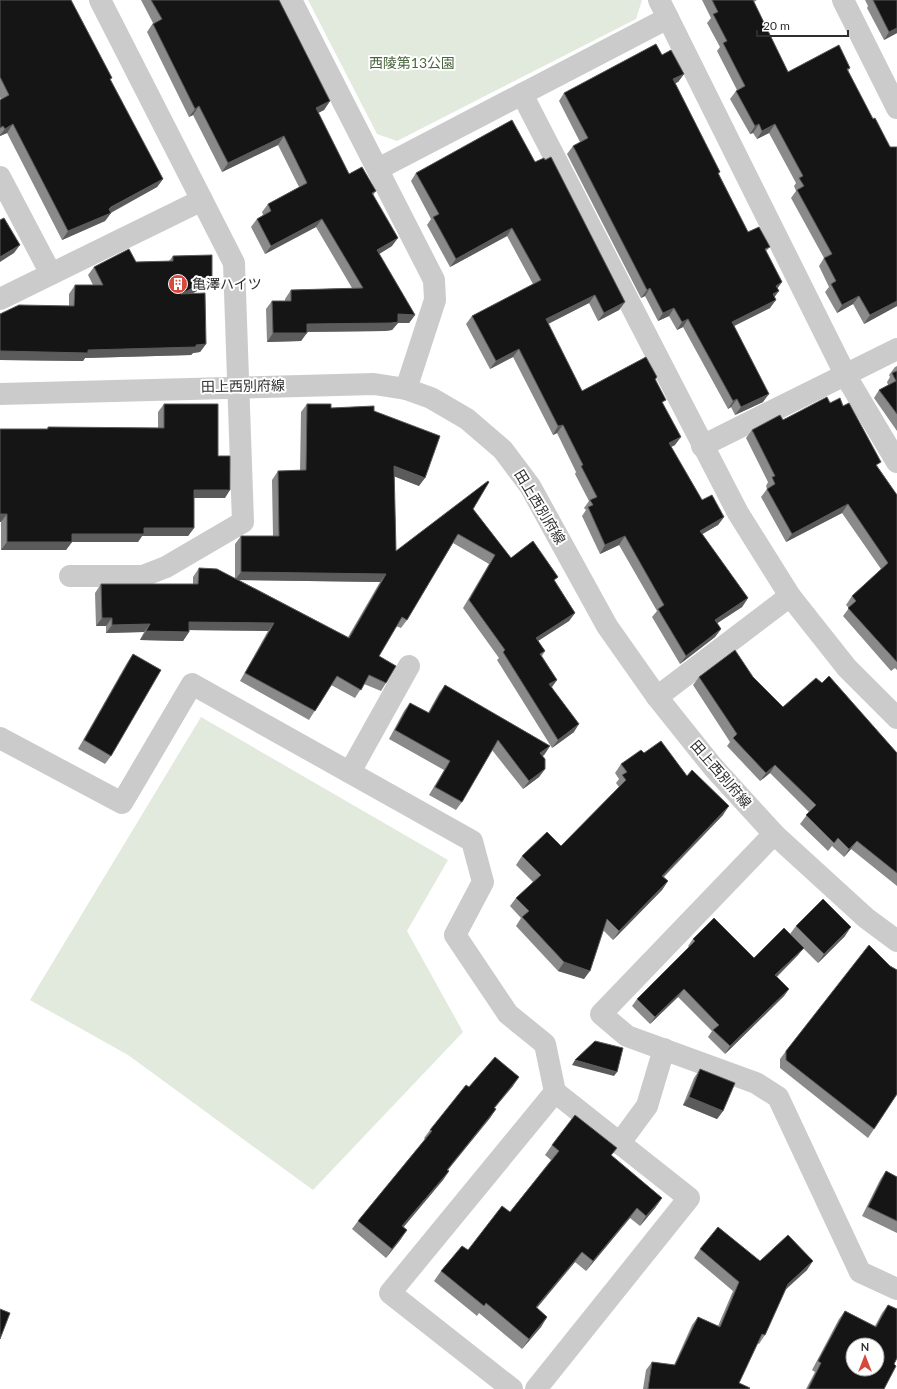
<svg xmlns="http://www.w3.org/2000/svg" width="897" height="1389" viewBox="0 0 897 1389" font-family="Lato,'Noto Sans JP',sans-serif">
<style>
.green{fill:#e1eadc}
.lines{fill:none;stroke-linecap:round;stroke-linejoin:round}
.minor{stroke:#cbcbcb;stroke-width:22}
.tertiary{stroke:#cbcbcb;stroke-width:22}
.wall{fill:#8a8a8a;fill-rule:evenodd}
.shaded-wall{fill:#5b5b5b}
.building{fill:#151515;stroke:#5b5b5b;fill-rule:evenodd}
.labels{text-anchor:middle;stroke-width:4;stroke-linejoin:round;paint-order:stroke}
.park-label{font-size:14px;fill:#4b663e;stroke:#fff}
.poi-label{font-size:14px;fill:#2e2e2e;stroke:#fff;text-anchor:start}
.street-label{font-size:14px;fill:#2e2e2e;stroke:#fff}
</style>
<rect width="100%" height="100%" fill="#fff"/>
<!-- green -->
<g class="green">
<path d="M308,0H642L636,19L397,141L377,134Z"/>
<path d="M201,717L448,860L407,931L463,1032L313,1190L128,1055L30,1000Z"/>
</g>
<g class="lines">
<!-- minor -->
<g class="minor">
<path d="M291,0L434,280L435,300L406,389"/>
<path d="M659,0L847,378L897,462"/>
<path d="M843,0L897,108"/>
<path d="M522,94L738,513L790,596L847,668L897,718"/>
<path d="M378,169L668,18"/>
<path d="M0,177L51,274"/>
<path d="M0,299L202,200"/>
<path d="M702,446L897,349"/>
<path d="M70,576H143L166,567L243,522L234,263L100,0"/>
<path d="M657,697L790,596"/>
<path d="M0,738L122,803L192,684L472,841L483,882L455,935L508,1014L545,1044L555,1092"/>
<path d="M350,772L409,666"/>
<path d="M774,834L601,1014L627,1036L756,1083L778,1097L860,1272L897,1289"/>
<path d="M619,1144L647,1106L664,1049"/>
<path d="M512,1389L390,1293L555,1092L689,1198L536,1389"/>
</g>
<!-- tertiary -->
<path class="tertiary" d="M0,394L374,384L406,389L431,398L467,419L503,450L530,486L607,626L657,697L713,767L774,834L866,918L897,941"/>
</g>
<!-- wall -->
<g class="wall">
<path d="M0,0L110,81L163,179L157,187L111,213L105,221L62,240L7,133L0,136V100L1,99L0,98Z"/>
<path d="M141,0H279L330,101L324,110L318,113L349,174L376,191L373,195L392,246L379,254L415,315L409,323H398L392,330L385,331L307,332L301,341L267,342L266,309L272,301H285V299L291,290L352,288L316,227L265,254L251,227L257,219L263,215L262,212L268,204L299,187L278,145L222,172L193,115L189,117L147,32L153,23Z"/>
<path d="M702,0H757L754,2L788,72L850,68L848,71L873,119L890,147H897V306L864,324L853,304L837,313L825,292L829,287L819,266L824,258L791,198L796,191L794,186L796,183L769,133L757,139L753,133L750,134L730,99L736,91L737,90L717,51L720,47L707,23L711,18Z"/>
<path d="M865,0H897V33L884,40L867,8L868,6Z"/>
<path d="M662,55L684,74L678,82L675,83L720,172L718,175L748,232L770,247L766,251L782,282L777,289L770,308L734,326L763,402L735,415L731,407L728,409L683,327L677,330L669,316L658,321L645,296L641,298L567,154L573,146L580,142L559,101L564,93Z"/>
<path d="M535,162L625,302L619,310L598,321L589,303L548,324L582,391L657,377L656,380L675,445L671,447L702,500L724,517L718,525L702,534L748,598L742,607L717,623L721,629L715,637L680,664L652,617L657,611L619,545L600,554L582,516L586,510L584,508L589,501L575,474L576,472L557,433L553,435L513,357L490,369L466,324L472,316L533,284L507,236L450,267L427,225L431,219L411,181L416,173Z"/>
<path d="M173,256L206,286L192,294L206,344L200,352L193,353L191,355L85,358L83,361L0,360V314L69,306V294L75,285H93L88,275L94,267L136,262L169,261Z"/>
<path d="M897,366V431L874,398L879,390L888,385L887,382L890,377L889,375L895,367Z"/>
<path d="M830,403L843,406L878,467L897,495V670L895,668L891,671L843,616L849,608L846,605L852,596L881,569L842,513L786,542L761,497L767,489L766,486L768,482L746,438L752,430Z"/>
<path d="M164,404L218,456L225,498H194V528L188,536H142L138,542H72L66,550H1V522L48,427L158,428V412Z"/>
<path d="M307,404L331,408L374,411L419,486L394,476L396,551L473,509L511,558L555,581L575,613L569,621L538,641L545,651L542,656L557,680L552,687L574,732L552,748L497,660L499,658L463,608L489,564L453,543L407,620L401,628L396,626L379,656L386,683L381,691L364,684L355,698L331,685L309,720L240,681L268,631L189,630V632L183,641L140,640L144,632L106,633V626H96L95,593L101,584H193V577L199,568L235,578V544L241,536H273L272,480L278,471H300L301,412ZM239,580L380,582L348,637Z"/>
<path d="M133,654L111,756L105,764L78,749L127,663Z"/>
<path d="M699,677H753L783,707L822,683L897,753V886L851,849L844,857L832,846L828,851L800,824L809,812L770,773L760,781L727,746L730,742L693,685Z"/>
<path d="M445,685L550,746L544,755L542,756L545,769L539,777L523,789L492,750L462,802L456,810L429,795L444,770L389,739L404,711L410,703L428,713L439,693Z"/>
<path d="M644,753L687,776L723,815L664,877L668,881L662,890L613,940L603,930L584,979L558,971L516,926L521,918L510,906L516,898L533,882L516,865L522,856L561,846L619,787L616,783L619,779L615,773L621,764Z"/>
<path d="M796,926L845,936L818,963L803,948L798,955L777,977L789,989L784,996L725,1054L708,1037L712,1031L678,997L650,1024L632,1006L637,999L689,947L688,946L693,939L754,958L790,934Z"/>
<path d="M786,1051L874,1129L868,1138L780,1068V1059Z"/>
<path d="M700,1069L723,1111L717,1119L683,1105L694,1078Z"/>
<path d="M513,1086L494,1108L496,1109L490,1118L448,1170L449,1171L443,1180L403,1227L401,1239L386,1258L352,1229L358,1221L425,1139L424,1138L430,1130L469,1087Z"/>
<path d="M552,1145L617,1148L611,1156L662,1198L655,1208L640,1226L630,1218L586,1271L575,1262L537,1308L547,1317L541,1327L522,1349L479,1313L477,1316L434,1281L441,1271L468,1250L510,1212L551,1160L545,1155Z"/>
<path d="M886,1171L897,1177V1233L862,1216L880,1180Z"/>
<path d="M700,1249L760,1261L807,1270L785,1289L765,1335L759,1344L757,1343L739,1383L749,1389H643L646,1370L652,1362L674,1365L692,1325L698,1317L718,1326L733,1291L694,1258Z"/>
<path d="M888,1305L894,1364L884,1389H806L815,1372L812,1370L839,1319L845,1311L875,1326L882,1313Z"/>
</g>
<!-- shaded-wall -->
<g class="shaded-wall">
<path d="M897,28V33L884,40L889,32Z"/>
<path d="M684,74L678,82L668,87L673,79Z"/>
<path d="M330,101L324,110L310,117L316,108Z"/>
<path d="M199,106L193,115L189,117L195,109Z"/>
<path d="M13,124L7,133L0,136V135L5,129Z"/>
<path d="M759,124L753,133L750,134L755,126Z"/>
<path d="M775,124L769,133L757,139L762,131Z"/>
<path d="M284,136L278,145L222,172L228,163Z"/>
<path d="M163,179L157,187L108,214L111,213L105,221L62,240L68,231Z"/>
<path d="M322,219L316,227L265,254L271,246Z"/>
<path d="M512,228L507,236L450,267L456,259Z"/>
<path d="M398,238L392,246L371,259L377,250Z"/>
<path d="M20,245L14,253L0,262V257Z"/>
<path d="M212,278L206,286L176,302L181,294Z"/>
<path d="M782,282L776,290V286Z"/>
<path d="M650,288L645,296L641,298L647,290Z"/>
<path d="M779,291L773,299V294Z"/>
<path d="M595,295L589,303L540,328L546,319Z"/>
<path d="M859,296L853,304L837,313L842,305Z"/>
<path d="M776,300L770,308L726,330L732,322Z"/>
<path d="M897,301V306L864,324L870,315Z"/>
<path d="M625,302L619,310L598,321L604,313Z"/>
<path d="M674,308L669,316L658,321L663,313Z"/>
<path d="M398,314L415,315L409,323H398L392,330L385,331L301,332L307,324Z"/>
<path d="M688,319L683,327L677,330L682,322Z"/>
<path d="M273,333H307L301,341L267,342Z"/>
<path d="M206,344L200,352L193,353L191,355L85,358L83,361L0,360V351L88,350Z"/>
<path d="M519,349L513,357L490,369L496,361Z"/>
<path d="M769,394L763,402L735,415L741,407Z"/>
<path d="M737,399L731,407L728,409L733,401Z"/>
<path d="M563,425L557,433L553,435L558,426Z"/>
<path d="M681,437L675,445L663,451L669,443Z"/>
<path d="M394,466L425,478L419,486L388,474Z"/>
<path d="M194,490H230L225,498H188Z"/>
<path d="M848,504L842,513L786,542L792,534Z"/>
<path d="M0,514H7L1,522H0Z"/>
<path d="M724,517L718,525L694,539L700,531Z"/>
<path d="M144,528H194L188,536H142L138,542H72L66,550H1L7,542L72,534Z"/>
<path d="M625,536L619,545L600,554L605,545Z"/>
<path d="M241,572L386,574L380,582L235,580Z"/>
<path d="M748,598L742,607L710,628L715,620Z"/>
<path d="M575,613L569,621L530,646L536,638Z"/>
<path d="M102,618H112L106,626H96Z"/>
<path d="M189,622L274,623L268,631L183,630Z"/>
<path d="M150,624L144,632L106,633L112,625Z"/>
<path d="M721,629L715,637L680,664L686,656Z"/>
<path d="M146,631L189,632L183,641L140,640Z"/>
<path d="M557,680L551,688L549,684Z"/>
<path d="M579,724L574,732L552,748L558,740Z"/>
<path d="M550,746L544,755L534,762L540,753Z"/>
<path d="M775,765L770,773L760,781L766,773Z"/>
<path d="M545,769L539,777L523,789L529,781Z"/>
<path d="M729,806L723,815L656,884L662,876Z"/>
<path d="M857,841L851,849L844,857L849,849Z"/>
<path d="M668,881L662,890L613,940L619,931Z"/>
<path d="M851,927L845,936L818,963L824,954Z"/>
<path d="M804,948L798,955L770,983L775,975Z"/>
<path d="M564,962L590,971L584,979L558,971Z"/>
<path d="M684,989L678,997L650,1024L655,1017Z"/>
<path d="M789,989L784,996L725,1054L730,1046Z"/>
<path d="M575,1060L617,1072L614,1076L572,1065Z"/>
<path d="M519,1077L513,1086L488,1116L494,1108Z"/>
<path d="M689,1097L723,1111L717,1119L683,1105Z"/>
<path d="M496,1109L490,1118L441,1178L447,1170Z"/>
<path d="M449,1171L443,1180L397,1235L402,1226Z"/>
<path d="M662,1198L655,1208L640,1226L646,1216Z"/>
<path d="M637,1208L630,1218L586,1271L593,1261Z"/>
<path d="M407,1230L401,1239L386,1258L392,1249Z"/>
<path d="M582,1252L575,1262L529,1317L536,1307Z"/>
<path d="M813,1261L807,1270L782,1293L788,1284Z"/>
<path d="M547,1317L541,1327L522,1349L529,1339Z"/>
</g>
<!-- building -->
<g class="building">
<path d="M0,0H71L112,78L110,79L163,179L111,207L109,209L111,213L68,231L13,124L5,129L3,126L0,128V100L9,95L0,77Z"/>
<path d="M151,0H279L330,101L316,108L349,174L362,167L376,191L372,193L398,238L377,250L415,315L398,314V322L391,323L307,324V333H273L272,301H291V290L363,288L322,219L271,246L257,219L271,211L268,204L307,183L284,136L228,163L199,106L195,109L153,24L162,19Z"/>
<path d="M712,0H753L788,72L839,45L850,68L847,69L873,119L875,118L890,147H897V301L870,315L859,296L842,305L831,284L836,281L824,258L832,254L797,190L804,186L799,178L803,176L775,124L762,131L759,124L755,126L736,91L745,86L723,43L727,41L713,14L718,12Z"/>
<path d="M873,0H897V28L889,32Z"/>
<path d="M656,44L662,55L671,50L684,74L673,79L720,172L718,173L748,232L759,227L770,247L765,249L782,282L776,286L779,291L773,294L776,300L732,322L769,394L741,407L737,399L733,401L688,319L682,322L674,308L663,313L650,288L647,290L573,146L588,138L564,93Z"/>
<path d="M512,120L535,162L544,158L545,160L551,157L625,302L604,313L595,295L546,319L582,391L646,357L657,377L655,379L666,400L662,402L681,437L669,443L702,500L712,495L724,517L700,531L748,598L715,620L721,629L686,656L658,609L664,605L625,536L605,545L588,507L593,505L590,500L597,497L581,466L583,465L563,425L558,426L519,349L496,361L472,316L541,280L512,228L456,259L433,217L439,214L416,173Z"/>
<path d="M4,218L20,245L0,257V220Z"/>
<path d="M129,249L136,262L173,261V256L212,255V278L181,294L205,293L206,344L196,345V347L88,350V353L0,351V314L19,305L74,306L75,285H103L94,267Z"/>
<path d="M897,371V414L879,390L896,381L892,373Z"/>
<path d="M827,397L830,403L840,398L843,406L849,403L881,462L876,465L897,495V662L848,608L856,601L852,596L888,563L848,504L792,534L767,489L775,484L772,477L775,476L752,430L780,415L783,420Z"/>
<path d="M164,404H218V456H230V490H194V528H144V534H72V542H7V514H0V429H48V427L164,428Z"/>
<path d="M307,404H331V408L374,406V411L440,436L425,478L394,466L396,551L488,481L489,482L473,509L511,558L533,541L558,577L554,580L575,613L536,638L545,651L540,654L557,680L549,684L579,724L558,740L503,652L505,650L469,600L495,555L458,534L407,620L402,617L379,656L396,666L386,683L369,675L361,690L337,676L315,711L245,673L274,623L189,622V632L146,631L150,624L112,625V618H102L101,584H198L199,568L217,569L349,638L386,574L241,572V536H279L278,471L306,470Z"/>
<path d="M735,650L753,677L783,707L816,678L822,683L829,676L897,753V873L857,841L849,849L838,838L834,843L806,815L816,805L775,765L766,773L733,738L737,734L699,677Z"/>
<path d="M133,654L161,670L111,756L84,740Z"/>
<path d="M445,685L550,746L540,753L545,759V769L529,781L498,740L462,802L435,787L450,761L395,730L410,703L429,713Z"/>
<path d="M661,741L687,776L692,770L729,806L662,876L668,881L619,931L607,919L590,971L564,962L522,917L529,911L516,898L541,875L522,856L547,832L561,846L626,780L622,775L627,772L621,764L641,750L644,753Z"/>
<path d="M823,899L851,927L824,954L796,926Z"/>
<path d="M714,918L754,958L784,928L804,948L775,975L789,989L730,1046L713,1030L719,1025L684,989L655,1017L637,999L695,941L693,939Z"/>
<path d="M869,945L890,966L897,970V1094L874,1129L786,1060V1051Z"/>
<path d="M595,1041L623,1048L617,1072L575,1060Z"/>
<path d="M495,1057L519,1077L494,1108L496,1109L447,1170L449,1171L402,1226L407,1230L392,1249L358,1221L432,1131L430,1130L466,1085L469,1087Z"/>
<path d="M700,1069L735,1083L723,1111L689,1097Z"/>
<path d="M575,1115L617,1148L611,1155L662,1198L646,1216L637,1208L593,1261L582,1252L536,1307L547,1317L529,1339L486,1303L484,1306L441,1271L462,1246L468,1250L502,1206L510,1212L559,1151L552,1145Z"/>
<path d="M886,1171L897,1177V1221L868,1207Z"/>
<path d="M718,1227L760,1261L788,1235L813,1261L788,1284L765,1335L762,1334L739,1383L750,1388L749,1389H648L652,1362L675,1365L698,1317L720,1327L739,1282L700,1249Z"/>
<path d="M888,1305L897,1309V1358L894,1364L896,1366L884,1389H808L821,1363L818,1361L845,1311L876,1327ZM853,1345H877V1369H853Z"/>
<path d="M0,1309L10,1313L0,1339Z"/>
</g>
<!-- icons -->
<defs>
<g id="building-disc" transform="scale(1)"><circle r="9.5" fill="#d7493d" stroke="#fff"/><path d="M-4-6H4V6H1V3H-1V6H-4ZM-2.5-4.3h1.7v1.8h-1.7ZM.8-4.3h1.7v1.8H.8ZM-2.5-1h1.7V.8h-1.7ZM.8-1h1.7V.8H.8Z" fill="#fff"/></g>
</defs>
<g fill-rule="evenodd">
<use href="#building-disc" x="178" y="284"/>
</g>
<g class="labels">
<!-- park labels -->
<g class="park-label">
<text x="412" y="68">西陵第13公園</text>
</g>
<!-- poi labels -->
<g class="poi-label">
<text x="192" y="289">亀澤ハイツ</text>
</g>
<!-- street labels -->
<g class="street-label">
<text transform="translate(243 386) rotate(-1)" y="5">田上西別府線</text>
<text transform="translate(540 507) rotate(59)" y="5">田上西別府線</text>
<text transform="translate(721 774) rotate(49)" y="5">田上西別府線</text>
</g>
</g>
<!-- north arrow -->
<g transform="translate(865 1357)"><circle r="19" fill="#ffffff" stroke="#ababab"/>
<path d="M0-3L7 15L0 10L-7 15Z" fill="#d7493d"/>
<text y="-6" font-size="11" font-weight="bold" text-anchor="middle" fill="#2e2e2e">N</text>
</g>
<!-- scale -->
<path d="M757 30v6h91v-6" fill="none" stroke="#2e2e2e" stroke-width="2"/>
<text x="763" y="30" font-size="12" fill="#2e2e2e" stroke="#ffffff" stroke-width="3" paint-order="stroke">20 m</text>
</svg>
